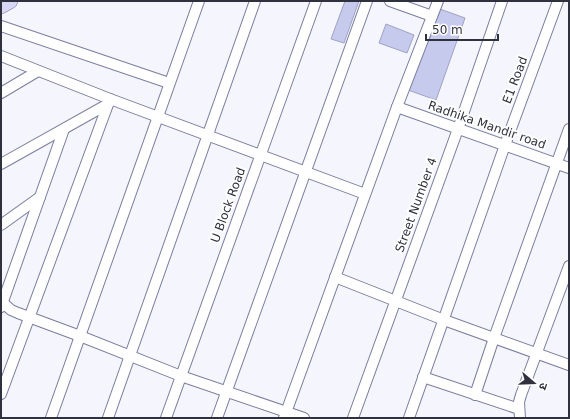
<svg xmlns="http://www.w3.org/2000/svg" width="570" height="419" viewBox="0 0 570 419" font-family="'DejaVu Sans','Noto Sans Devanagari',sans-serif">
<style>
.building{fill:#c6caed;stroke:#9fa2c4}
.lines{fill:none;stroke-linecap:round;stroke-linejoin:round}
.street-casing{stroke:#7b7e9f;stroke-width:12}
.secondary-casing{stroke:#7b7e9f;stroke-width:16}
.street{stroke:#fff;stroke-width:10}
.secondary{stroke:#d8d8f6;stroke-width:15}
.labels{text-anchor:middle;stroke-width:4;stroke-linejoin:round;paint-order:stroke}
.street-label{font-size:12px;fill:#30313f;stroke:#fff}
</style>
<rect width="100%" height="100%" fill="#f4f5fd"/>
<!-- building -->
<g class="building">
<path d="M345,1H359L344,43L331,39Z"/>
<path d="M437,8L465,18L436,100L408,90Z"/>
<path d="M386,24L414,35L407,53L379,43Z"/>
</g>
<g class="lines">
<!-- street casing -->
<g class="street-casing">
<g id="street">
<path d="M390,1L432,16"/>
<path d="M1,26L169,83"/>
<path d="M1,56L110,99L365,194"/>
<path d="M1,93L38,71"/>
<path d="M397,107L569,168"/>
<path d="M1,164L108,104"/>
<path d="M1,225L40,197"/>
<path d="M335,277L444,320L569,365"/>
<path d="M1,301L11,310L18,313L80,336L181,376L304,418"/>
<path d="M1,307L64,129"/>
<path d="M423,377L519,409"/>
<path d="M1,394L110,99"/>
<path d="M475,395L494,338L569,129"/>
<path d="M51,418L199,1"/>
<path d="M108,418L255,1"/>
<path d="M166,418L316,1"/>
<path d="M217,418L367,1"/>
<path d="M284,418L397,107L438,1"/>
<path d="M353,418L458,129L502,1"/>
<path d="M409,418L505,145L558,1"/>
<path d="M520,418L519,402L521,395L569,266"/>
</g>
</g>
<!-- secondary casing -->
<g class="secondary-casing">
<path id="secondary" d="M1,6L10,1"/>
</g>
<!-- street -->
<use href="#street" class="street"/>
<!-- secondary -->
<use href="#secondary" class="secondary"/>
</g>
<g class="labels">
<!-- street labels -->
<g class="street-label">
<text transform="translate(515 80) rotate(-69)" y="4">E1 Road</text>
<text transform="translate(487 125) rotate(19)" y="4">Radhika Mandir road</text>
<text transform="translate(228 205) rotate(-70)" y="4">U Block Road</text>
<text transform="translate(416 205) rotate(-70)" y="4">Street Number 4</text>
</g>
</g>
<!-- border -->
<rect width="570" height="419" fill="none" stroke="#30313f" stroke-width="4"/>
<!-- north arrow -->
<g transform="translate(534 383) rotate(109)" stroke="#ffffff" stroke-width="3" paint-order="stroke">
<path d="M0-3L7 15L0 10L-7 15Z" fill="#30313f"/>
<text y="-6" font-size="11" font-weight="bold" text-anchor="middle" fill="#30313f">उ</text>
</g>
<!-- scale -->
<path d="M426 34v6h72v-6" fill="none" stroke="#30313f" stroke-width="2"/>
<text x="432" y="34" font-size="12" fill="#30313f" stroke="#ffffff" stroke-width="3" paint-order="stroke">50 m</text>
</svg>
